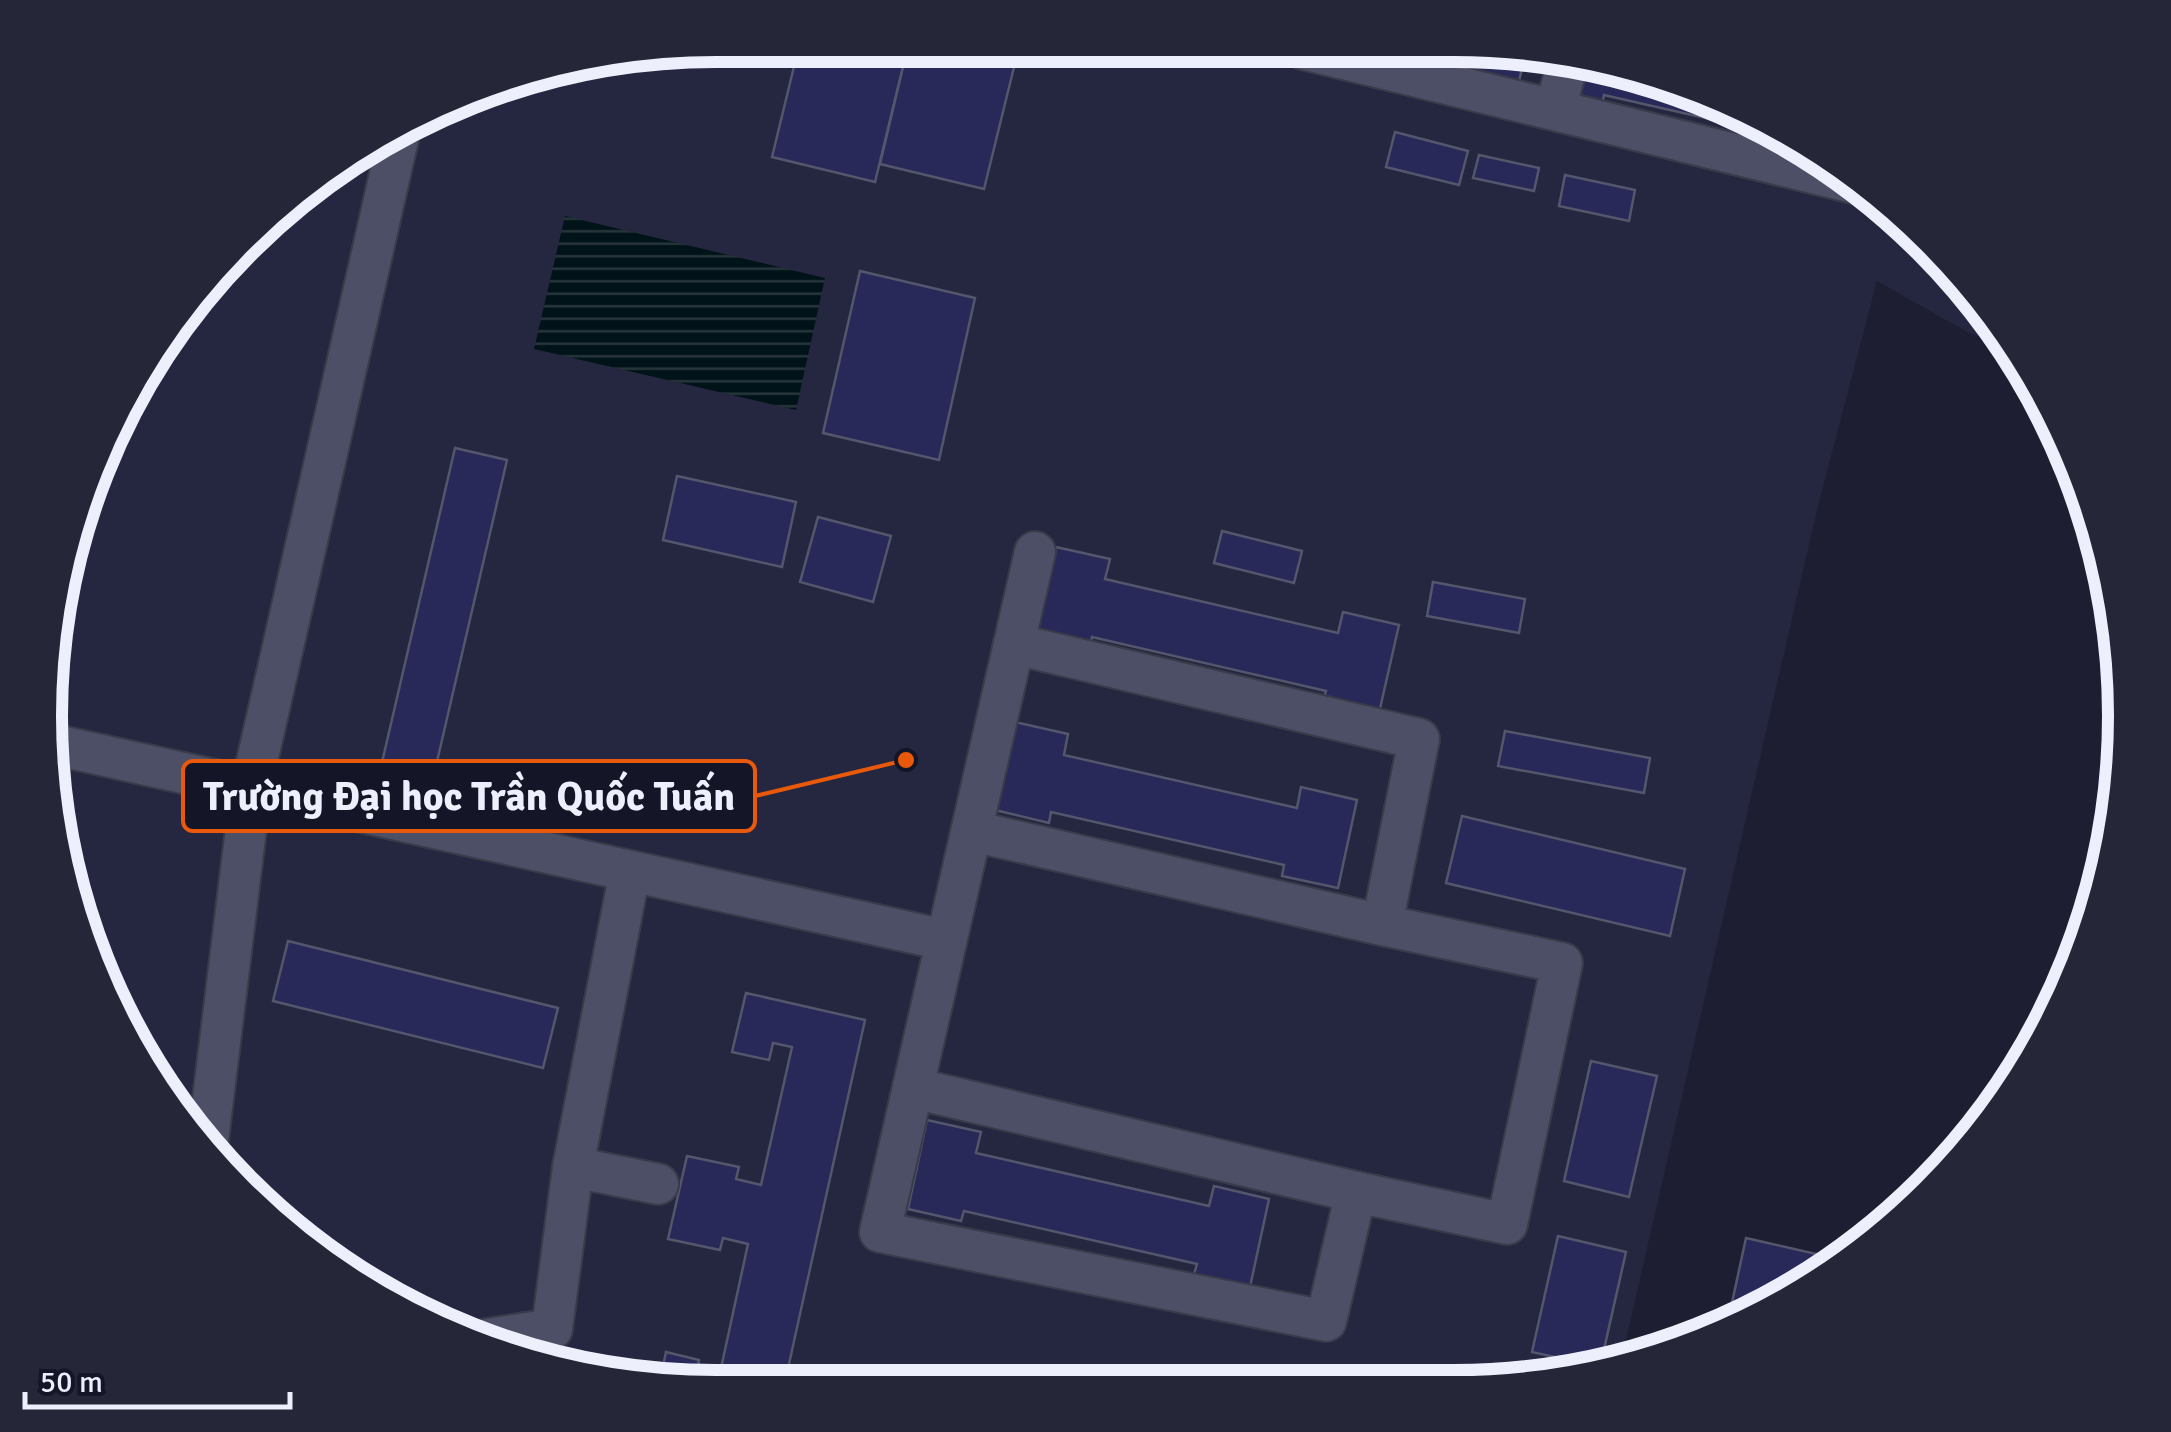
<svg xmlns="http://www.w3.org/2000/svg" width="2171" height="1432" viewBox="0 0 2171 1432" font-family="Signika,sans-serif">
<style>
.built{fill:#25263f}
.water{fill:url(#water-rules)}
.building{fill:#282859;stroke:#54566c;stroke-width:2.5}
.lines{fill:none;stroke-linecap:round;stroke-linejoin:round}
.minor-casing{stroke:#3a3b4a;stroke-width:44}
.minor{stroke:#4c4f65;stroke-width:40}
.rim{fill:none;stroke:#edeffc;stroke-width:12}
.leader{fill:none;stroke:#e8590c;stroke-width:4}
.callout-dot{fill:#e8590c;stroke:#141527;stroke-width:4}
.callout{fill:#141527;stroke:#e8590c;stroke-width:4}
.callout-label{font-size:40px;text-anchor:middle;font-weight:bold;fill:#edeffc}
</style>
<defs>
<pattern id="water-rules" width="6" height="5" patternUnits="userSpaceOnUse" patternTransform="scale(2.5)"><rect width="6" height="5" fill="#001318"/><path d="M0 2.5h6" fill="none" stroke="#26363a"/></pattern>
</defs>
<rect width="100%" height="100%" fill="#1d1e31"/>
<!-- built -->
<path class="built" d="M716,45L1543,51L1751,114L1898,212L1988,308L2013,349L1967,332L1877,281L1817,510L1620,1366L1498,1386L628,1381L420,1318L273,1220L135,1051L58,847L46,672L96,460L184,307L343,158L501,80Z"/>
<!-- water -->
<path class="water" d="M565,216L825,278L796,410L534,349Z"/>
<!-- building -->
<g class="building">
<path d="M799,46H908L875,182L772,157Z"/>
<path d="M908,46L993,47L991,53L1016,59L984,189L880,164Z"/>
<path d="M1430,50L1526,51L1519,81L1464,68L1466,58Z"/>
<path d="M1556,55L1751,114L1784,136L1604,95L1602,105L1548,93Z"/>
<path d="M1395,132L1468,151L1459,185L1386,167Z"/>
<path d="M1479,155L1539,168L1534,191L1473,178Z"/>
<path d="M1565,175L1635,190L1629,221L1559,206Z"/>
<path d="M860,271L975,298L939,460L823,433Z"/>
<path d="M455,448L507,460L429,796L377,784Z"/>
<path d="M677,476L796,502L782,567L663,540Z"/>
<path d="M818,517L891,536L873,602L800,582Z"/>
<path d="M1222,531L1302,551L1294,583L1214,563Z"/>
<path d="M1056,547L1110,559L1105,579L1338,633L1343,612L1399,625L1379,713L1323,701L1326,691L1092,637L1090,648L1036,635Z"/>
<path d="M1433,582L1525,599L1519,633L1427,616Z"/>
<path d="M1015,722L1068,734L1064,755L1297,808L1301,787L1357,800L1338,888L1282,876L1284,865L1051,812L1049,823L995,810Z"/>
<path d="M1505,731L1650,758L1644,793L1498,766Z"/>
<path d="M1462,816L1685,869L1670,936L1446,883Z"/>
<path d="M288,941L558,1008L543,1068L273,1001Z"/>
<path d="M746,993L865,1020L785,1382H718L748,1244L723,1238L720,1250L668,1239L687,1156L739,1167L736,1179L761,1185L792,1047L773,1043L769,1060L732,1052Z"/>
<path d="M1591,1061L1657,1076L1629,1197L1564,1181Z"/>
<path d="M927,1120L981,1132L976,1153L1209,1206L1214,1186L1269,1199L1250,1287L1194,1274L1197,1264L964,1211L961,1221L908,1209Z"/>
<path d="M1558,1236L1626,1252L1600,1367L1532,1352Z"/>
<path d="M1746,1238L1842,1260V1262L1751,1318L1737,1323L1728,1321Z"/>
<path d="M666,1352L699,1360L696,1378L713,1382L660,1381Z"/>
<path d="M1365,1371L1429,1385H1362Z"/>
</g>
<g class="lines">
<!-- minor casing -->
<g class="minor-casing">
<g id="minor">
<path d="M1303,49L1854,183"/>
<path d="M1555,109L1569,59"/>
<path d="M1014,644L1419,739L1382,925"/>
<path d="M51,744L945,940"/>
<path d="M972,831L1382,925L1562,963L1507,1224L1356,1192L1326,1321L880,1232L1035,552"/>
<path d="M913,1088L1356,1192"/>
<path d="M208,1140L251,788L400,130"/>
<path d="M573,1167L658,1184"/>
<path d="M488,1339L552,1329L573,1167L630,871"/>
</g>
</g>
<!-- minor -->
<use href="#minor" class="minor"/>
</g>
<!-- crop -->
<path d="M0 0H2171V1432H0ZM716 62H1454A654 654 0 0 1 2108 716V716A654 654 0 0 1 1454 1370H716A654 654 0 0 1 62 716V716A654 654 0 0 1 716 62Z" fill="#252638" fill-rule="evenodd"/>
<path class="rim" d="M716 62H1454A654 654 0 0 1 2108 716V716A654 654 0 0 1 1454 1370H716A654 654 0 0 1 62 716V716A654 654 0 0 1 716 62Z"/>
<!-- callouts -->
<path class="leader" d="M906 760L755 796"/>
<circle class="callout-dot" cx="906" cy="760" r="10"/>
<rect class="callout" x="183" y="761" width="572" height="70" rx="10"/>
<g class="callout-label">
<text x="469" y="810">Trường Đại học Trần Quốc Tuấn</text>
</g>
<!-- scale -->
<path d="M25 1392v15h265v-15" fill="none" stroke="#edeffc" stroke-width="5"/>
<text x="40" y="1392" font-size="30" fill="#edeffc" stroke="#141527" stroke-width="8" paint-order="stroke">50 m</text>
</svg>
